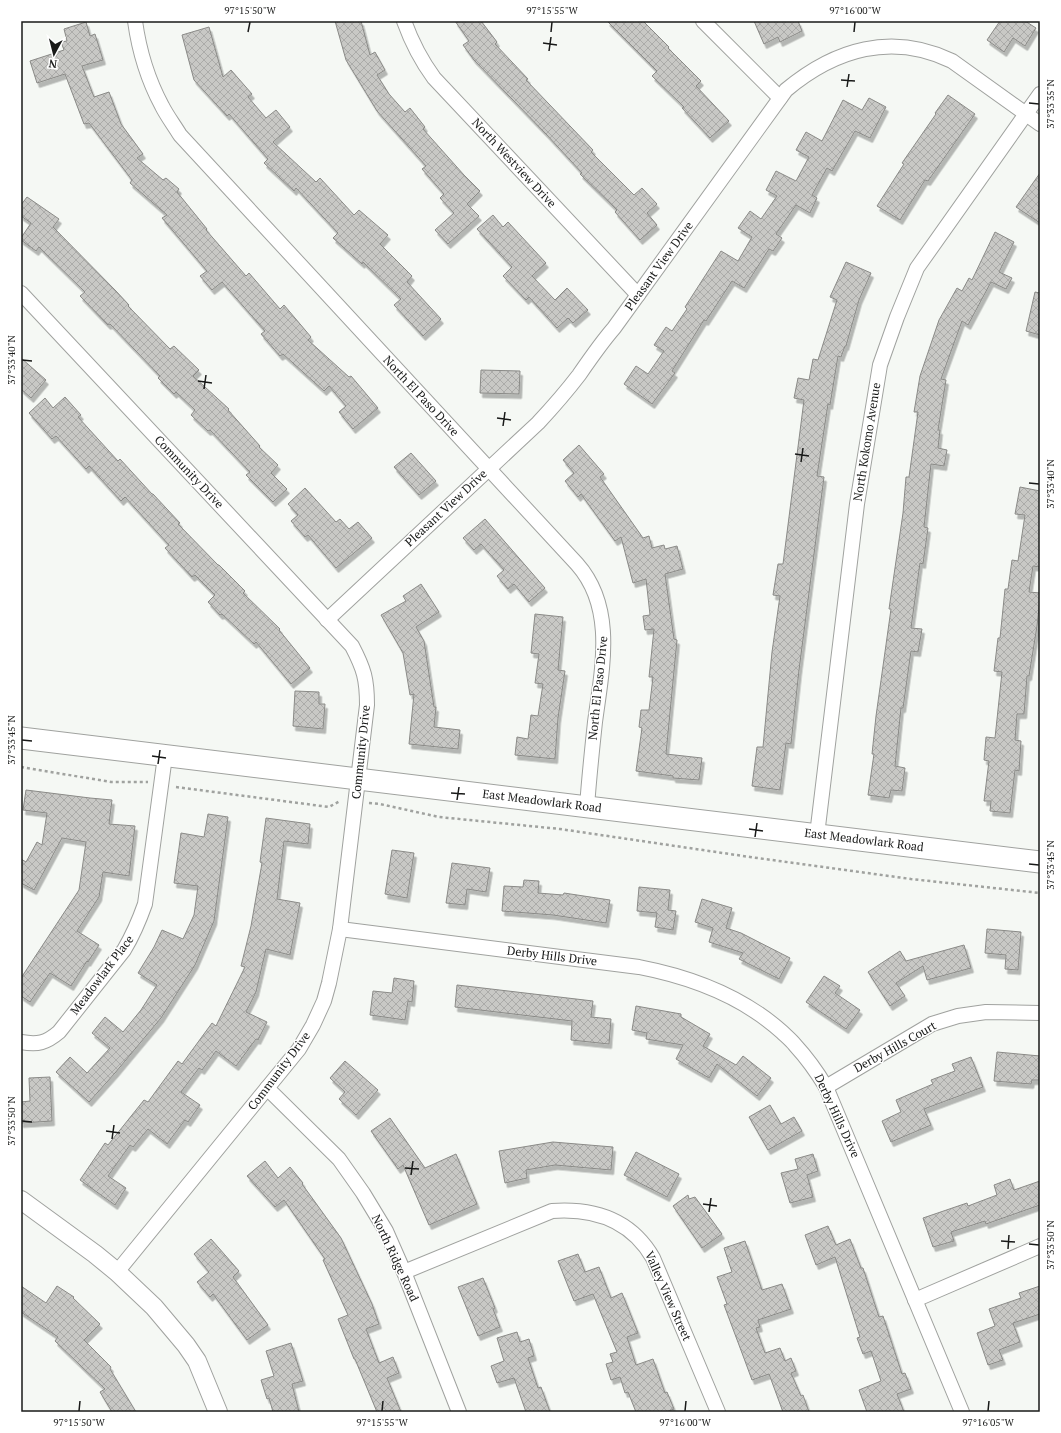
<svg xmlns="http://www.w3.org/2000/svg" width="1061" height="1433" viewBox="0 0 1061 1433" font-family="'PT Serif',serif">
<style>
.building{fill:url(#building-cross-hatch);stroke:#8a8a87;filter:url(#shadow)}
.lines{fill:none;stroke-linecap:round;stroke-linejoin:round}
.minor-casing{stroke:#a0a29f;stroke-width:16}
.tertiary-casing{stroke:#a0a29f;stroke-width:20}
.secondary-casing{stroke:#a0a29f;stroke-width:23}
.path{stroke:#a0a29f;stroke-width:2.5;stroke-dasharray:3 3;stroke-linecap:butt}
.minor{stroke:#fff;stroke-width:14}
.tertiary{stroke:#fff;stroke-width:18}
.secondary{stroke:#fff;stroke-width:21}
.ticks{fill:none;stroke:#191a19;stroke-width:1.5}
.labels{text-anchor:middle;stroke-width:3;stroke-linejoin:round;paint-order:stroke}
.street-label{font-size:12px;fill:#191a19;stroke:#fff}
.neatline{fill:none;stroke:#191a19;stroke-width:1.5}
.ticks-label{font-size:10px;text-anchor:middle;fill:#191a19}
</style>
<defs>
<pattern id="building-cross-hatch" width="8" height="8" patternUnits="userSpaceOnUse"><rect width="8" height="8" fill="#c8c8c5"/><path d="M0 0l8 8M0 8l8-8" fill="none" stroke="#ababa9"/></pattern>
<filter id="shadow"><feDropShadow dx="2.5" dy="4.5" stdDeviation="0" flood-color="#0004"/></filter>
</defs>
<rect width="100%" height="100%" fill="#f5f8f4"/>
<!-- building -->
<g class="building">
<path d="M335,21H361L370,55L375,52L385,70L377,75L389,94L405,112L410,108L425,127L423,129L464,175L480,191L467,204L479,216L448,244L435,230L454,213L440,198L444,194L422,169L426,166L377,111L346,60Z"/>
<path d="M455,21H481L497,42L495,44L528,79L526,80L593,150L591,152L634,195L642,188L657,204L647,213L657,225L640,240L615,212L617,210L580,174L582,173L546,134L474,60L463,45L469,41Z"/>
<path d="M607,21H643L669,47L668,48L701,81L696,86L729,121L710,138L682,108L684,107L652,76L657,71Z"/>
<path d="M754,21H798L802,31L780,42L778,37L764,44Z"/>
<path d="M1000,21H1025L1036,28L1025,46L1013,38L1004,52L987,40Z"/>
<path d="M86,22L90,36L95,34L103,60L82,66L94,97L109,92L121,124L143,154L137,158L163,180L166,178L179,189L177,192L207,229L206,230L246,276L249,273L280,309L284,305L311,337L308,340L349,377L351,376L378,408L353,429L339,412L346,406L329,386L324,391L283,354L280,356L261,334L265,331L222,282L212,290L200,276L207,271L162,218L167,215L130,183L132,180L89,123L84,124L65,74L37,83L30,61L64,50L61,42L67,41L64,29Z"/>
<path d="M209,27L223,77L231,70L252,94L248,97L266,118L276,110L290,127L273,142L316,182L320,178L354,215L359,210L388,235L380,244L412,276L407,282L441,319L423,336L394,305L401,299L363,262L362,264L333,238L338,233L296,188L294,191L264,163L268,159L229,114L227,116L194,80L182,35Z"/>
<path d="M948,95L975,114L928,181L925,180L900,220L877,206L904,164L902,163L936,114L935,113Z"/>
<path d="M869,98L886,107L870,138L855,131L832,171L827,168L812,195L817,198L810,213L796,205L776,234L782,238L773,251L769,249L744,288L732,281L706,321L704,320L672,371L675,373L652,404L624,384L636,366L648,374L664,351L654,345L666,327L672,331L687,309L685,307L721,251L738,261L752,237L738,228L750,211L761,219L777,196L766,190L776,171L796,181L809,157L796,150L806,132L822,141L843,100L862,110Z"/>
<path d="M1040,173V223L1016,207Z"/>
<path d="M27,197L59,219L53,227L116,291L129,305L128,306L170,349L174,346L199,370L193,376L229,409L228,410L260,446L259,447L278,465L271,473L287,489L273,502L246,475L250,472L210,430L208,431L191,415L195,410L176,392L174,394L158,378L160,376L110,324L108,325L80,296L85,292L39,247L36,251L21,240V238L31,223L21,216V205Z"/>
<path d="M493,215L503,227L508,222L546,263L532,276L555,300L567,288L588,310L573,323L568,318L557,328L529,297L526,300L503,276L512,267L477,229Z"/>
<path d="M995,232L1014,242L999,272L1012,278L1006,289L991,282L968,325L962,321L941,379L946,380L938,430H940L938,448L947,450L944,466L931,464L924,527L928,528L923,564L920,563L911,628L922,629L918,652L911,651L903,708H901L895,766L905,768L902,791L891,790L889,798L868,795L874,754H872L876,716L891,609H889L903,513L906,477H909L918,412H914L920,376L939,320L957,288L962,291L969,278L972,280Z"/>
<path d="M846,262L871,273L859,300L846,346H845L841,357L838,356L830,405L828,404L817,476L824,477L799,670L791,744L786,743L780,790L752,786L757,747H763L772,652L780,596L773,595L778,564H783L804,400L794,398L798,378L809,380L813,359L818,360L837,300L830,297Z"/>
<path d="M1035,292L1040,293V335L1026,331Z"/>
<path d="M21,358L46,380L31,398L21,389Z"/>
<path d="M481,370L520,371L519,394L480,393Z"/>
<path d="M65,397L81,415L78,417L118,461L120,459L152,494H153L180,523L178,524L218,565H219L245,591L243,593L280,629L279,630L310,668L291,684L256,642L254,644L222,614L220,615L208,602L215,595L195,575L192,577L165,548L169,545L125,497L121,501L89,466L86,469L56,436L52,439L29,413L45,398L53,408Z"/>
<path d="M579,445L604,474L600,477L643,538L649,536L652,548L664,545L665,549L677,546L683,569L665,574L674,639L677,640L666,754L702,758L699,780L673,778V776L636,771L642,728L639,727L641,710H649L653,677H649L654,629L645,630L643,616L650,615L646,579L633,583L621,537L615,541L581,494L578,497L565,481L574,473L563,460Z"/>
<path d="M411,453L436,481L419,495L394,467Z"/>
<path d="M1020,487L1040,491V567L1033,566L1029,592L1040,593V599L1037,626L1029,676H1027L1024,714H1017L1015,740L1021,741L1019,771L1015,770L1010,813L990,811L991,801H984L989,761L984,760L986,737L995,738L1002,672L994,671L998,638H1000L1005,589H1008L1012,560L1018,561L1025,515L1015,514Z"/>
<path d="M305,488L336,522L340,519L349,529L358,522L372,538L336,568L308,535L305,537L291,521L298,515L288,504Z"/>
<path d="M485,519L545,588L529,602L514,584L508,589L497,576L504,570L481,544L474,550L463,538Z"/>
<path d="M421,584L439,612L416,627L424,641L434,707H436L434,727L460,730L458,749L409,744L414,694L410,695L403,653L381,615L406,601L403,596Z"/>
<path d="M535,614L563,617L558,670L565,671L558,718L555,759L515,755L517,737L528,739L531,715L538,716L543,684L535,683L539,654L531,653Z"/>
<path d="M295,691L319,692V704H325L323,729L293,726Z"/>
<path d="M26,790L90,798L112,800L109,824L135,826L129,876L103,872L99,897L77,931L99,945L88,962L87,961L71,986L50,973L30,1002L21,996V978L79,890L86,842L62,838L34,890L21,883V859L26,862L37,842L42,845L47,813L23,810Z"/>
<path d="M208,814L228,817L214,921L195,965L161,1018L115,1073L89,1102L56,1072L70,1057L87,1073L110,1048L92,1033L105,1017L123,1032L141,1010L157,985L138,973L154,947L162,930L183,939L194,915L198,886L174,883L179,848L181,833L204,837Z"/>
<path d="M266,818L310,824L308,844L284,841L277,899L300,903L290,955L266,949L256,992L246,1012L267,1022L258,1040L256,1039L236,1066L216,1051L202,1070L199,1068L181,1092L200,1105L188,1122L185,1120L167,1144L148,1129L133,1147L130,1145L108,1176L126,1188L115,1205L80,1180L105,1143L108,1145L144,1100L148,1102L178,1061L182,1064L212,1023L216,1026L245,967L241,966L251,926L262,863L260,862Z"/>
<path d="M392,850L414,853L407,898L385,894Z"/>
<path d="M452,863L490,868L486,892L467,889L465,905L446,903Z"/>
<path d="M524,880L539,881L538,893L563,895L564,893L610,900L606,923L553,915L502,911L504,886L523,887Z"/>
<path d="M639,887L670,890L668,910L676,911L673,930L655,927L657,913L637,911Z"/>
<path d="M702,899L732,908L726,928L741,933L790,958L779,979L739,959L743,953L709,942L713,928L695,922Z"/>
<path d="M987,929L1021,932L1018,970L1005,969L1006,955L985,953Z"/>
<path d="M964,945L971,968L927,980L923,966L896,983L905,996L890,1006L868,972L900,951L906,961Z"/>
<path d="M824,976L840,986L835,993L860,1010L846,1029L806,1002Z"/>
<path d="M394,978L414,981L412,1002L408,1001L405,1020L370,1015L373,991L392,993Z"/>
<path d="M457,985L593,1001L591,1017L611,1019L609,1044L571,1040L572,1021L455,1007Z"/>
<path d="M636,1006L681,1014V1017L710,1034L703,1046L736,1065L743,1056L771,1078L757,1096L717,1064L709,1078L676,1059L683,1045L646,1039L647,1033L632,1030Z"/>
<path d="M997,1052L1040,1056V1080H1032L1031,1084L994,1081Z"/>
<path d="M971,1057L983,1087L924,1109L931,1125L891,1142L882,1121L901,1112L896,1100L933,1084L931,1080L955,1071L952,1064Z"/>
<path d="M345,1061L378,1090L356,1115L339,1099L345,1092L330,1078Z"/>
<path d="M50,1077L52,1121L21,1123V1102L30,1101L29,1078Z"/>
<path d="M770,1105L781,1124L794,1117L802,1131L768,1150L749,1117Z"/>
<path d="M390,1118L425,1168L456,1154L477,1204L429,1225L403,1165L398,1169L371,1131Z"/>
<path d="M553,1142L613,1147L611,1170L555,1165L526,1170L527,1178L505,1183L499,1151Z"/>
<path d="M636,1152L679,1174L667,1197L624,1175Z"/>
<path d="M813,1154L818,1171L807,1175L813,1197L790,1203L781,1173L798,1169L795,1159Z"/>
<path d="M265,1161L278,1178L290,1167L303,1183L302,1184L341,1238L372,1304L379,1324L366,1329L379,1363L393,1357L399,1373L387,1378L401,1412H377L355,1359H354L338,1319L348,1315L323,1260L325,1259L284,1200L275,1207L247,1176Z"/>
<path d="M1010,1179L1014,1190L1040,1181V1205L986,1224L985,1221L951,1232L954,1241L933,1247L923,1218L967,1203L968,1206L997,1195L994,1185Z"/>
<path d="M688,1195L689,1199L695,1197L722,1234L702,1248L673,1206Z"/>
<path d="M828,1226L836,1245L850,1239L861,1268H863L879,1317L883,1316L902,1374L905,1373L911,1389L897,1394L904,1412H867L859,1390L881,1381L871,1351L863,1354L857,1338L860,1337L835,1257L816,1265L805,1235Z"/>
<path d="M211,1239L239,1271L233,1277L268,1325L247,1340L213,1294L210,1297L197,1282L209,1272L194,1254Z"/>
<path d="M745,1241L762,1290L782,1284L791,1309L758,1320L760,1327L756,1328L765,1353L780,1348L785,1361L791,1358L796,1371L791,1373L801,1396L803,1395L809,1412H783L769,1374L752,1380L745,1361L724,1305L727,1304L717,1277L732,1272L724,1248Z"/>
<path d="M578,1254L585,1272L599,1267L611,1298L622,1293L638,1333L627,1337L636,1365L653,1359L665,1393L667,1392L674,1409L666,1412H636L628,1392L625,1393L620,1377L611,1380L606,1364L613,1362L610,1354L617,1352L593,1294L574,1301L558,1261Z"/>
<path d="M483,1278L495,1308L493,1309L500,1327L478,1336L458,1287Z"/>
<path d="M21,1286L46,1303L57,1286L74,1297L73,1298L100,1324L84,1340L111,1367L110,1369L136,1412H112L100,1392L105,1389L55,1341L58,1337L21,1312Z"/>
<path d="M1040,1286V1314L1013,1323L1020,1342L999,1350L1003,1360L988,1365L977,1333L995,1326L989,1309L1021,1298L1019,1293Z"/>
<path d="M517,1332L520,1342L529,1339L534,1356L528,1358L538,1388L541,1387L550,1412H526L514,1378L497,1383L491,1366L504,1361L497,1338Z"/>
<path d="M291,1343L303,1381L292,1384L299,1412H273L269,1398L267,1399L261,1380L274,1376L266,1351Z"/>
</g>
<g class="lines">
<!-- minor casing -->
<g class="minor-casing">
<g id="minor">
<path d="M135,21C139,50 148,80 162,106C167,116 174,125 180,135L577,564C616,608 602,669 595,722C592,750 589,778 587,807"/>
<path d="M404,21C412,43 420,59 434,78L638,295"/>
<path d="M703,21L780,98"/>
<path d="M21,293L352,646C364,669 367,679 367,705L340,929L329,983L324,1001L313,1025L299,1049L117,1272"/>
<path d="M327,620L538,423C552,408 566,392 579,375C590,359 601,343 614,328L786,90C835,49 892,32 952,61L1040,124"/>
<path d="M817,835L857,504L880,365L897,317L917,268L1040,94"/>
<path d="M340,929L639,967C691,977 742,996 782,1032C786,1036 791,1040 795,1045C807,1058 817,1072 826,1087L962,1412"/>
<path d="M21,1042C38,1045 46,1043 59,1032L124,950C133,935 139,921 145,904L165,756"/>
<path d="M826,1087L932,1024L958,1016L986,1012L1040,1013"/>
<path d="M267,1088L339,1159L363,1193L386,1231L404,1272L459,1412"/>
<path d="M404,1272L552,1211C594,1208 631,1220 653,1258L718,1412"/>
<path d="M915,1300L1040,1246"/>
</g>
</g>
<!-- tertiary casing -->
<g class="tertiary-casing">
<path id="tertiary" d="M21,1200L95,1254L117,1272L154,1307L186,1345L197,1361L218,1412"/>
</g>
<!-- secondary casing -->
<g class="secondary-casing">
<path id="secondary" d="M21,738L1040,862"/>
</g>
<!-- path -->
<g class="path">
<path d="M21,767L111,782H148"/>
<path d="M176,787L329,807L340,801"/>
<path d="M369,803L380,804L439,817L560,829L750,857L911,879L1040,893"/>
</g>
<!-- minor -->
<use href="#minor" class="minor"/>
<!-- tertiary -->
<use href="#tertiary" class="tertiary"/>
<!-- secondary -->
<use href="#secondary" class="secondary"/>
</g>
<!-- ticks -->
<path class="ticks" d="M248,32L250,22M551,32L552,22M854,32L855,22M543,43L557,45M549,51L551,37M841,80L855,81M847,87L849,74M1029,103L1039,104M22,360L32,361M198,381L212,383M204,389L206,375M497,418L511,420M503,426L505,412M795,454L809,456M801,462L803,448M1029,483L1039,484M22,740L32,741M152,756L166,758M158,764L160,750M451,793L465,794M457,800L459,787M749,829L763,831M755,837L757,823M1029,864L1039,865M22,1121L32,1122M106,1131L120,1133M112,1139L114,1125M405,1168L419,1169M411,1175L413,1161M703,1204L717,1206M709,1212L711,1198M1001,1241L1015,1242M1029,1244L1039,1245M1008,1249L1009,1235M79,1411L80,1401M382,1411L383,1401M685,1411L686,1401M988,1411L989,1401"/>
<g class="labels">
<!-- street labels -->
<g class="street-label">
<text transform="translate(514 163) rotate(47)" y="4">North Westview Drive</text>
<text transform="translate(659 266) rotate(-54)" y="4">Pleasant View Drive</text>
<text transform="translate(421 396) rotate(47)" y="4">North El Paso Drive</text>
<text transform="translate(867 442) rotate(-81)" y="4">North Kokomo Avenue</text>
<text transform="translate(189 472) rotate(47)" y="4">Community Drive</text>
<text transform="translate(446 508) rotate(-43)" y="4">Pleasant View Drive</text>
<text transform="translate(598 688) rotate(-84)" y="4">North El Paso Drive</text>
<text transform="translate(361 752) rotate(-84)" y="4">Community Drive</text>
<text transform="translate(542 801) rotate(7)" y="4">East Meadowlark Road</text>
<text transform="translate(864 840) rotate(7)" y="4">East Meadowlark Road</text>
<text transform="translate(552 956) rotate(7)" y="4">Derby Hills Drive</text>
<text transform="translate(102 975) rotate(-53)" y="4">Meadowlark Place</text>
<text transform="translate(895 1047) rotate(-29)" y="4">Derby Hills Court</text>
<text transform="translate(279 1071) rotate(-53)" y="4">Community Drive</text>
<text transform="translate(837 1116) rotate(65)" y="4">Derby Hills Drive</text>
<text transform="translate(395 1258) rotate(65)" y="4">North Ridge Road</text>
<text transform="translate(668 1296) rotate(66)" y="4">Valley View Street</text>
</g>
</g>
<!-- border -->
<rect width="1061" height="1433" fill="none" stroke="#ffffff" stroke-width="44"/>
<!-- north arrow -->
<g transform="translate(54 54) rotate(187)" stroke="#ffffff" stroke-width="3" paint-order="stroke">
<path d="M0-3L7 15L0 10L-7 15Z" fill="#191a19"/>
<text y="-6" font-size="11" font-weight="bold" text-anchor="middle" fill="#191a19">N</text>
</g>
<rect x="22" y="22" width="1017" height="1389" class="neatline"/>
<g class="ticks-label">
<text x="250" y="14">97°15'50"W</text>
<text x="552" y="14">97°15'55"W</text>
<text x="855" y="14">97°16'00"W</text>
<text transform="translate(1050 104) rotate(-90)" y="4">37°33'35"N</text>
<text transform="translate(11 360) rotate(-90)" y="4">37°33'40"N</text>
<text transform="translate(1050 484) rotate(-90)" y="4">37°33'40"N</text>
<text transform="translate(11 740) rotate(-90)" y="4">37°33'45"N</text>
<text transform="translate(1050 865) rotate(-90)" y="4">37°33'45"N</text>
<text transform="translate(11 1121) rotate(-90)" y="4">37°33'50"N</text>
<text transform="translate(1050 1245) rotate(-90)" y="4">37°33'50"N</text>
<text x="79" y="1426">97°15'50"W</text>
<text x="382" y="1426">97°15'55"W</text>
<text x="685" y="1426">97°16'00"W</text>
<text x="988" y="1426">97°16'05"W</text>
</g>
</svg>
